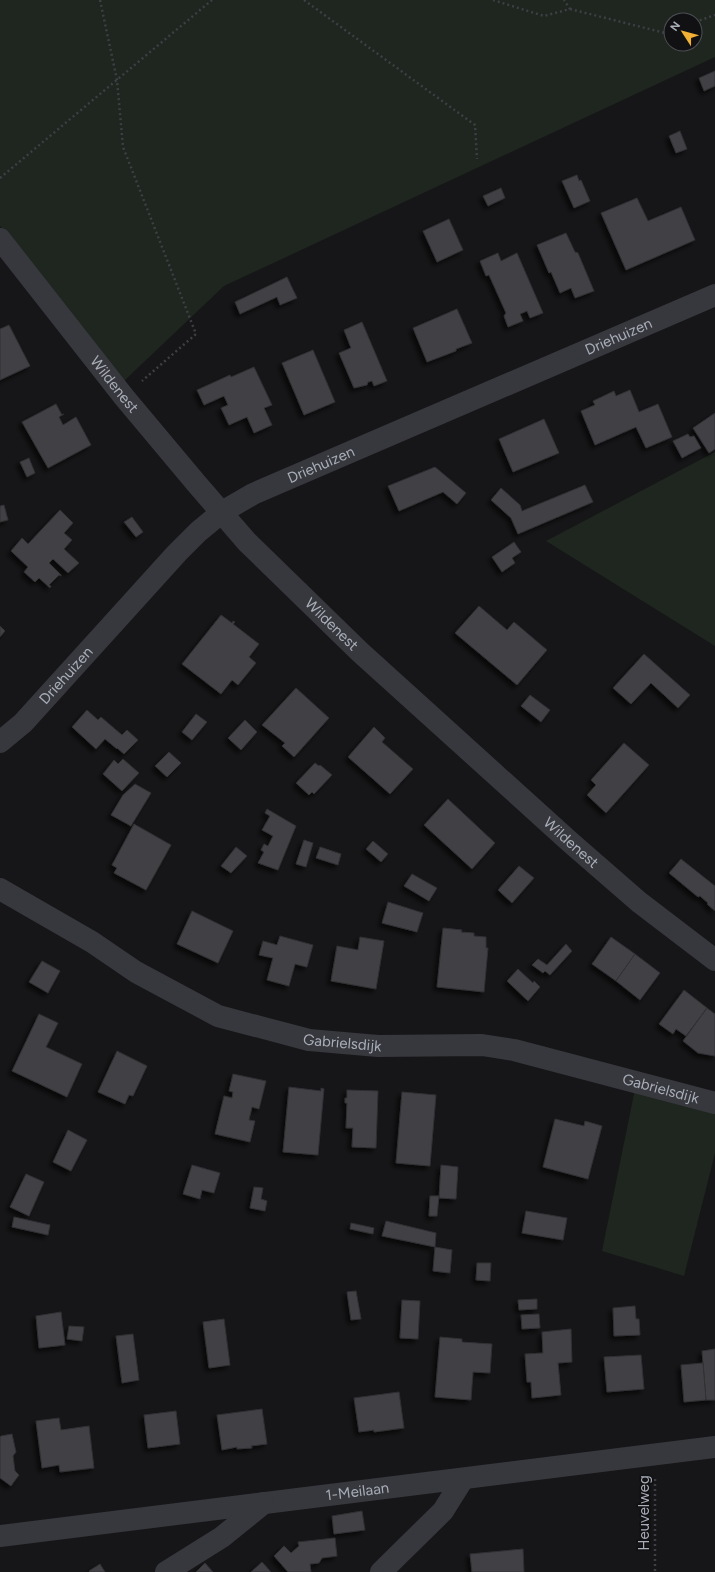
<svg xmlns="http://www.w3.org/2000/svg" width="715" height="1572" viewBox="0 0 715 1572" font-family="Figtree,sans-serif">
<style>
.green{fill:#1e261f;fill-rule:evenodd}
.building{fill:#404145;stroke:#303034;filter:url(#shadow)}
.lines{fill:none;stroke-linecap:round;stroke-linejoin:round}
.path{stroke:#3d3f44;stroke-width:2.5;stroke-dasharray:2 3;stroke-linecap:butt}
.minor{stroke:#37383d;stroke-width:22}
.labels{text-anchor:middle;stroke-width:3.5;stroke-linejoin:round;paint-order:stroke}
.street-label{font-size:15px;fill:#a8adb8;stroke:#111113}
</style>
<defs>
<filter id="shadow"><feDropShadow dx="-3.5" dy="3.5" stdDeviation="2" flood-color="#0009"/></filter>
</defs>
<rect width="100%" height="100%" fill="#161618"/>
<!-- green -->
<g class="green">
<path d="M0,0H715V57L224,286L124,381L0,226ZM671,20H695V44H671Z"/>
<path d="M715,452V646L546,541Z"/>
<path d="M635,1089L715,1110V1153L684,1276L602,1251Z"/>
</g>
<!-- building -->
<g class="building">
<path d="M715,71V86L704,91L699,78Z"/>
<path d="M680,131L687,149L676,153L669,136Z"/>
<path d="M577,175L579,181L581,180L590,201L574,208L562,181Z"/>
<path d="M501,188L505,198L488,206L483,196Z"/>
<path d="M637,198L648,221L681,207L695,240L626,270L601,213Z"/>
<path d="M449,219L463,250L437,262L423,231Z"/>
<path d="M566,233L575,252L578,253L594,291L575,298L571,288L560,293L551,272L549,273L537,245Z"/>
<path d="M498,253L501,261L517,253L543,313L530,318L527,311L520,314L523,321L508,327L504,316L506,313L489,275L486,276L480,261Z"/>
<path d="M287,277L297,298L280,305L277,297L240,314L235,302Z"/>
<path d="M457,309L472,343L456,349V351L427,362L413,328Z"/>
<path d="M362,322L387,381L374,386L372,381L368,382L367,385L354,388L339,353L351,348L344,330Z"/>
<path d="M9,325L30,366L0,380V329Z"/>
<path d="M313,350L335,402L304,415L282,363Z"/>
<path d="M254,367L272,405L264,408L272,425L254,433L247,417L229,425L221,408L228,405L224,396L204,405L197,390L230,375L231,377Z"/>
<path d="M630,390L639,412L658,404L672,437L646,448L636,427L595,445L581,411L595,405L593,401L614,391L616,396Z"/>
<path d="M56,404L62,415L64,414L59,417L63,425L76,417L91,445L48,468L22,422Z"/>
<path d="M715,413V449L709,453L693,428Z"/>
<path d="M544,419L559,453L513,472L499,439Z"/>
<path d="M688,434L690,437L694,436L701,448L682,458L673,441Z"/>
<path d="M29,458L35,473L27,477L20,462Z"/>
<path d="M435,467L466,493L457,504L443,492L399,511L388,486Z"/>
<path d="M585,485L593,502L518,534L511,518L491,500L501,488L520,505L522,511Z"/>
<path d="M4,505L8,520L0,522V506Z"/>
<path d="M60,510L73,523L64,533L72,540L64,549L79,563L68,573L53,559L49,563L61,575V576L59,575L49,585L51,586L50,588L39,578L35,582L24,572L28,567L11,551L22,538L28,544Z"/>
<path d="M132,517L143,532L136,537L124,522Z"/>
<path d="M514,542L521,552L512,558L515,563L502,572L492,557Z"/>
<path d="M479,606L507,630L514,622L547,650L517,685L455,633Z"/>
<path d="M221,615L232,623L233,621L235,622L233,624L259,644L249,657L256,663L238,685L232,680L221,694L182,664Z"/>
<path d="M0,626L5,631L0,637Z"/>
<path d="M644,654L690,695L678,708L651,683L631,704L613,688Z"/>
<path d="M296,688L329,718L294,757L282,746L285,743L262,725Z"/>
<path d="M530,695L550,710L541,722L521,706Z"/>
<path d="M87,710L98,720L101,717L122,735L127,730L138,740L124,754L117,748V749L105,739L96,749L72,727Z"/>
<path d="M196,714L207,722L192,740L182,732Z"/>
<path d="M245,720L257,732L241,750L228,738Z"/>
<path d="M374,727L385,738L382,742L413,769L390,794L348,757Z"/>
<path d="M624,743L649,765L606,813L587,795L596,785L591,780Z"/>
<path d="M169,752L181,763L167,777L155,766Z"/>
<path d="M123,759L139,773L122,791L103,774L114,760L118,764Z"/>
<path d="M315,763L319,766L320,765L332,775L314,794L312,792L309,795L296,783Z"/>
<path d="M135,784L151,793L131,826L111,815L123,795Z"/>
<path d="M448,799L495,843L472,869L424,825Z"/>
<path d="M267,809L296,826L278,870L258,863L264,852L261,850L264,844L268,846L273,836L262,830L270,816L265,813Z"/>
<path d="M134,824L171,845L146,890L114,873L117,868L112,865Z"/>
<path d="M304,840L313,843L306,867L296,864Z"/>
<path d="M373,841L388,854L381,862L366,849Z"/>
<path d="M236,847L247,856L231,873L221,866Z"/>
<path d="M320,847L341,854L338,865L316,858Z"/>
<path d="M681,859L715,886V911L707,904L708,903L700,896L698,897L669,873Z"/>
<path d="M519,866L534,878L512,903L498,890Z"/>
<path d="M412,874L437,888L429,901L404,886Z"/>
<path d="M388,902L423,913L417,932L382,923Z"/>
<path d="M192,911L233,931L218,963L177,944Z"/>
<path d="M443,928L462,930L461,932L474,933V936L486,937V948H488L484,992L437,987Z"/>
<path d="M280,936L313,945L307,967L295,964L289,986L267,980L273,958L259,955L263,941L277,945Z"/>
<path d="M360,937L384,941L376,989L331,981L337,946L358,950Z"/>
<path d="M611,937L635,954L616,981L592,964Z"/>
<path d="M566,944L572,951L550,975L545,971L543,973L532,965L538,959L547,965Z"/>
<path d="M635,954L660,973L640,1000L616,981Z"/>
<path d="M42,961L60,971L48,993L29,982Z"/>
<path d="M518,969L533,983L534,981L540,987L528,1001L507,981Z"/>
<path d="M684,990L707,1008L686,1036L676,1029L673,1034L659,1024Z"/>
<path d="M707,1008L715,1014V1056L698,1053L683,1041Z"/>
<path d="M39,1014L58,1023L46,1047L82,1064L67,1097L12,1071Z"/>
<path d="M117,1051L147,1066L133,1096L129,1095L125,1104L98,1092Z"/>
<path d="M233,1074L266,1081L259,1109L252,1107L249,1120L255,1121L250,1142L215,1134L224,1096L232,1098L233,1092L229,1091Z"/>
<path d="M289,1087L321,1091V1088L324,1089L318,1155L283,1152Z"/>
<path d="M347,1090L378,1091L376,1148L352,1147L353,1128H346L347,1103H345V1098H347Z"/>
<path d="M402,1092L436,1095L430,1166L396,1163Z"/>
<path d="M555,1119L584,1126L585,1121L602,1126L588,1179L543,1167Z"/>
<path d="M68,1130L87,1140L71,1171L53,1162Z"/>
<path d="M192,1165L220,1173L214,1193L202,1190L200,1199L183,1194Z"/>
<path d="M441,1165L458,1167L456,1199L439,1198Z"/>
<path d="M26,1174L44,1182L29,1216L10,1207Z"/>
<path d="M254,1187L263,1188L261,1199L267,1201L265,1211L250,1208Z"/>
<path d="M430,1196H439L437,1216H429Z"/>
<path d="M526,1211L567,1218L563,1240L522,1233Z"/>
<path d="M14,1217L50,1225L48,1235L12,1227Z"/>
<path d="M386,1221L436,1233L435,1247L382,1236Z"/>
<path d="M351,1223L374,1228L373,1234L350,1229Z"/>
<path d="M435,1247L452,1250L450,1273L433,1271Z"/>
<path d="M477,1263H491L490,1281L476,1280Z"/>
<path d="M356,1291L361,1319L351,1320L347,1292Z"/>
<path d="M537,1299V1309L519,1310L518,1300Z"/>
<path d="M402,1300L420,1301L418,1339L400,1338Z"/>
<path d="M635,1306L636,1319H639L640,1335L614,1336L613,1308Z"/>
<path d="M61,1312L65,1345L39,1348L36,1316Z"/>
<path d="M539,1314L540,1328L522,1329L521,1315Z"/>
<path d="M224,1319L230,1365L209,1368L203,1322Z"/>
<path d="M69,1326L84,1327L82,1341L67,1339Z"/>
<path d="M571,1329L572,1362L558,1363L561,1395L532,1398L531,1382H527L525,1354L543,1353L542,1332Z"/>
<path d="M133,1334L139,1380L122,1383L116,1336Z"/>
<path d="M440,1337L462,1339V1342L492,1344L490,1373L473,1372L471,1400L435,1397Z"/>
<path d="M715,1349V1400H706L702,1351Z"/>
<path d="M641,1355L644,1389L607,1392L604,1357Z"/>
<path d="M703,1363L706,1400L684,1402L681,1365Z"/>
<path d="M399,1392L404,1428L374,1432V1430L359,1432L354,1398Z"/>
<path d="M262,1409L267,1444L251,1446L252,1448L237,1449V1447L222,1450L217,1415Z"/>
<path d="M176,1411L180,1444L148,1448L144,1415Z"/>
<path d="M59,1418L61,1430L89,1426L94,1468L60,1472L59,1465L42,1468L36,1421Z"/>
<path d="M12,1434L16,1452L13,1456L15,1471L19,1475L11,1486L0,1478V1437L1,1436Z"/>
<path d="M362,1511L365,1530L334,1534L332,1516Z"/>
<path d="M335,1538L337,1556L322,1558L319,1563L310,1564L311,1572H288L274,1556L284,1546L291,1553L299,1546L298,1542Z"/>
<path d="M523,1549L524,1572H472L470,1554Z"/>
<path d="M262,1562L271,1572H251Z"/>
<path d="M205,1563L213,1572H196Z"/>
<path d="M100,1564L105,1572H90L89,1571Z"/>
</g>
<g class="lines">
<!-- path -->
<g class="path">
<path d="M100,0L117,80L123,147L196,334L142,381"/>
<path d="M304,0L475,125L477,159"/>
<path d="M493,0L544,16L570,9L564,0"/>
<path d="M570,9L665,33L671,31"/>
<path d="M695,22L715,15"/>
<path d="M0,178L212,0"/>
<path d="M655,1479V1572"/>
</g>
<!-- minor -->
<g class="minor">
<path id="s1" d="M0,239L124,397L196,483L247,542L360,652L570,842L639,902L715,960"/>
<path id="s2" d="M0,742L23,723L177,553L198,532L222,512L253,494L715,295"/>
<path id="s3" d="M0,889L92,942L136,972L218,1016L309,1040L378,1046L482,1045L514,1050L715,1103"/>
<path id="s4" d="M0,1536L715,1447"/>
<path d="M166,1572L222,1537L264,1503"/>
<path d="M381,1572L443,1511L463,1479"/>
</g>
</g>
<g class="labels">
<!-- street labels -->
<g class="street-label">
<text dy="5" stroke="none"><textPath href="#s2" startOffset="754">Driehuizen</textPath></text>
<text dy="5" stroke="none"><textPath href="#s1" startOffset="185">Wildenest</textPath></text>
<text dy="5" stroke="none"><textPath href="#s2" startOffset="430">Driehuizen</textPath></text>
<text dy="5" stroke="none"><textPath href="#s1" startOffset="509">Wildenest</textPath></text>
<text dy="5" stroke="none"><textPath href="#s2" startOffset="94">Driehuizen</textPath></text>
<text dy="5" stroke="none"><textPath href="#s1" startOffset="833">Wildenest</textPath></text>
<text dy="5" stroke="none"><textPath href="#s3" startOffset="380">Gabrielsdijk</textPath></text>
<text dy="5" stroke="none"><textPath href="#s3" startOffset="704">Gabrielsdijk</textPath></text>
<text dy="5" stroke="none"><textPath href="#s4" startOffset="360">1-Meilaan</textPath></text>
<text transform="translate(644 1513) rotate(-90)" y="5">Heuvelweg</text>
</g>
</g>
<!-- north arrow -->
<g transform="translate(683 32) rotate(306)"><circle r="19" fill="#111113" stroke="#4d4f55"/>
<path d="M0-3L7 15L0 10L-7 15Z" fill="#f2b134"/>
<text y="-6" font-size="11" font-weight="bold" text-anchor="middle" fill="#a8adb8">N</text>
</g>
</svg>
